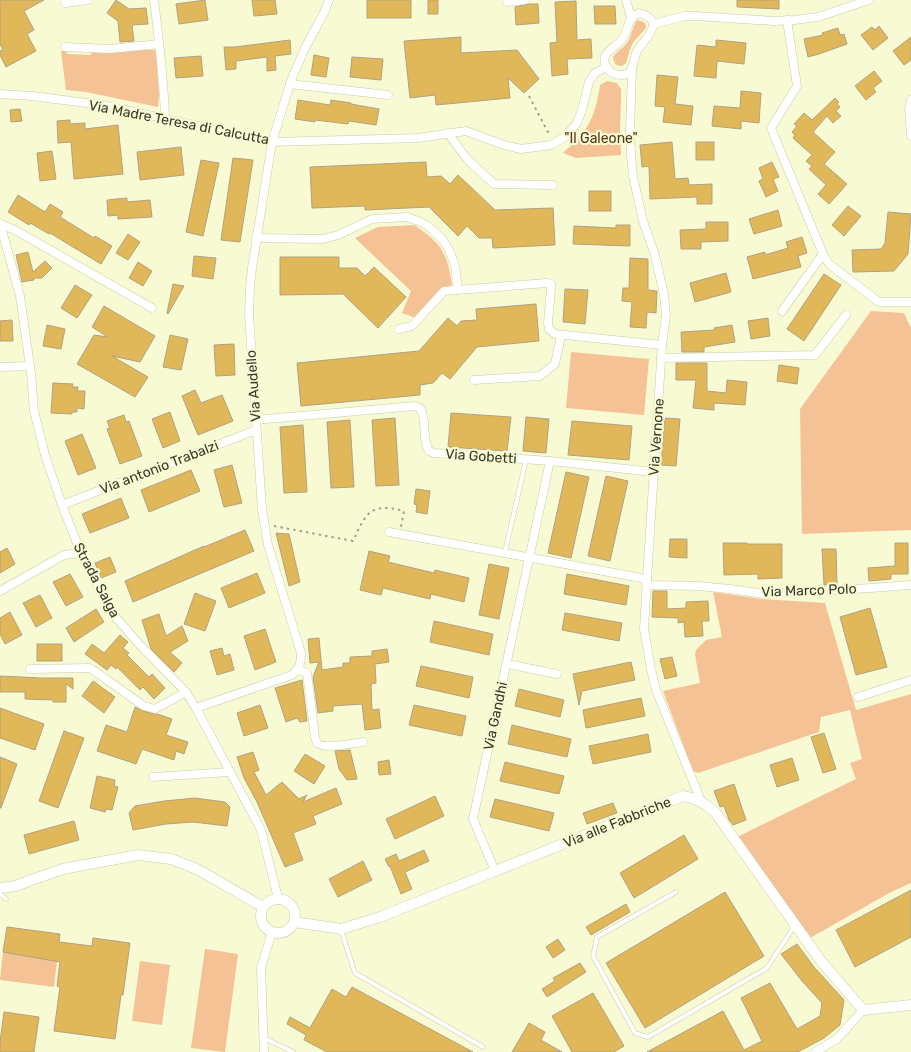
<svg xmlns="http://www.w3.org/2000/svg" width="911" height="1052" viewBox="0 0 911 1052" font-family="Rubik,sans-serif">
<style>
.green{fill:#f4c295}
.building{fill:#e1b859;stroke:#b1a281}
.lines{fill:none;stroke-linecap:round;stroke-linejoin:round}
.service-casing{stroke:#cacca7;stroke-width:5}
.minor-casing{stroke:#cacca7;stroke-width:9}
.tertiary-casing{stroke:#cacca7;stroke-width:11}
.path{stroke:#a1a287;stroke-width:2;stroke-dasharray:2.5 4;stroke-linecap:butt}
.service{stroke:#fff;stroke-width:4}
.minor{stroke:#fff;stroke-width:8}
.tertiary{stroke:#fff;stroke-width:10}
.labels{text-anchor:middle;stroke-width:4.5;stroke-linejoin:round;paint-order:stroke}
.street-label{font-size:14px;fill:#38392a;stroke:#f8fad4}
.park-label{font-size:14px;fill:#533518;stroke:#f8fad4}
</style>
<rect width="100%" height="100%" fill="#f8fad4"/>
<!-- green -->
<g class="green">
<path d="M637,20L641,21L645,23L646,27C643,33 637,37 633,43C629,50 628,57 626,63L622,66L616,65L614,61L613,57C617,51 623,48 627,43C632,36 632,27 637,20Z"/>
<path d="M146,50H155L156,53L159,94L158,107L86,92L66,90L61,51H66L67,54L91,55L92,51L110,52Z"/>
<path d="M607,81L617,83L621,89V100L620,128L621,155L576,158L563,153C589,130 595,118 600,85Z"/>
<path d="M414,225C442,244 447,252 452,285L444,288L416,318L402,313L411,291L355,238L378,227Z"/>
<path d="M871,311L904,313L911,328V530L802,534L800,409Z"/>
<path d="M571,352L649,359L644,415L566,408Z"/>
<path d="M713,592L761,599L825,603L856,710L911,694V883L891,892L810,938L737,837L856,779L850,763L862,759L850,710L821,717L819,732L698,773L693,771L663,691L700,683L695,655L696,650L706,640L722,637Z"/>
<path d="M205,949L238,954L225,1052L191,1048Z"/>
<path d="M3,952L57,961L54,987L0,980Z"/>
<path d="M140,961L170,965L162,1025L132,1021Z"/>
</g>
<!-- building -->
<g class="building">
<path d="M0,0H44L24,11L34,30L27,34L36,51L6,67L0,55V51L3,50L0,44Z"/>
<path d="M116,0L129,9L146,8L148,24L132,25L134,41L120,42L118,21L107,13Z"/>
<path d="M205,0L208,20L179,24L176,4Z"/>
<path d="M252,0H275L277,14L254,16Z"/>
<rect x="367" y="0" width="44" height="18"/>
<rect x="428" y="0" width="10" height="14"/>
<path d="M737,0H779V9L737,7Z"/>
<path d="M576,1L577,40L591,39L592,58L567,59L568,74L552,76L550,43L557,42L555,2Z"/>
<path d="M529,4H538L539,23L516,25L515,7Z"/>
<path d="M594,6H615L616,24H595Z"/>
<path d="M879,26L888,38L873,50L861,35L872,27L875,30Z"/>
<path d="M838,28L840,35L844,34L847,44L819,54L808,57L804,39L823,35L822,33Z"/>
<path d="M461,37V53L517,50L539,79L524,93L508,78L510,98L436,105L435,95L410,98L404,41Z"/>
<path d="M911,37V60L904,65L893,51Z"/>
<path d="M290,40L291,54L275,56L276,70L267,71V57L236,61V69L226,70L224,47H235Z"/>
<path d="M716,40L746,43L744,64L717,61L716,78L694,76L697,45L716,47Z"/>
<path d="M314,55L329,58L326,77L311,75Z"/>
<path d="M201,56L203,76L176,78L174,58Z"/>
<path d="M352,57L383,59L381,80L350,77Z"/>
<path d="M874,71L882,81L873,88L876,92L866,100L855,86Z"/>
<path d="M657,75L678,77L675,104L693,106L691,125L663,122L665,107L655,106Z"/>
<path d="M741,91L761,93L759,123L741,121V129L712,126L714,106L740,108Z"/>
<path d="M835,98L839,102L837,104L840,107L836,111L841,116L833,123L827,116L813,132L835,152L824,164L847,184L829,204L818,194L826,185L809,169L812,166L806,161L812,155L793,138L795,135L792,132L797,126L794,124L804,113L812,120Z"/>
<path d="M298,100L330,105L331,100L351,103V104L379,109L376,125L349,121L348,124L315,120V122L295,119Z"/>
<path d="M20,109L22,121L11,122L10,110Z"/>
<path d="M70,120V124L85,123V129L118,125L123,174L74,179L71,142L58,143L57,121Z"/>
<path d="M672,142L675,179L688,178L689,185L712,184V204H697V197L650,199L649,166L642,167L640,145Z"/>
<rect x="696" y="142" width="18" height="18"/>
<path d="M181,147L184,175L140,180L137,152Z"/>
<path d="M52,151L56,179L40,181L37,153Z"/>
<path d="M233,158L253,160L240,242L221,240Z"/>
<path d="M201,160L219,163L203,236L186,232Z"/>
<path d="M426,162L427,177L441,176L450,184L458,175L495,210L553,208L555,245L493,248L492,238H479L467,226L458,236L429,207L365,210V206L312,208L310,167Z"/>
<path d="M772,162L779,177L773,179L778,191L766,197L759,181L763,179L759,168Z"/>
<rect x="589" y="191" width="22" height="20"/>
<path d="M18,195L45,212L50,204L63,212L60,217L94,238L95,236L112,246L101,264L50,233L49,234L30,223L29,225L8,212Z"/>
<path d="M127,198V202L150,200L152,217L118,219V215L108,216L107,200Z"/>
<path d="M848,206L861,216L844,236L832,225Z"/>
<path d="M778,210L782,226L754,234L749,219Z"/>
<path d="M888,212L911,214L908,254L894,271L853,272L852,250L881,249L885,243Z"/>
<path d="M706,222H728V241L701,242V249H681L680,230L706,229Z"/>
<path d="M616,225H630V246L573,244L574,226L616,228Z"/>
<path d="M128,234L140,242L128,260L116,253Z"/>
<path d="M802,237L807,253L798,256L801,267L753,279L747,257L765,252V255L788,248L786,242Z"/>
<path d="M28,252L33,272L45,261L52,268L42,278H34V280L22,282L16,255Z"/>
<path d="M194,256L216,258L213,279L192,276Z"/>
<path d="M280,257H339V268H357L365,276L374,267L406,297L378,328L343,294L280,295Z"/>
<path d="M630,258L648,259V290L657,291L656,313L647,312L646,328L630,327L632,302L622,301L623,288H629Z"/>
<path d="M138,262L152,271L143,286L129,278Z"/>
<path d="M726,273L731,292L695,302L690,283Z"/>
<path d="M824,274L841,285L804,341L787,329Z"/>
<path d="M173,284L184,286L168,314L167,313Z"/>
<path d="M75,285L92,295L77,318L61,308Z"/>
<path d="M565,289L588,290L585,324L563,322Z"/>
<path d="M536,304L539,341L477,347L450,379L442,373L433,383L420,385V395L301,406L297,363L419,351L448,318L457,326L461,321L477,320L476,309Z"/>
<path d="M104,306L155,336L140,362L112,356L148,377L135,397L77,364L94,335L108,337L92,327Z"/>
<path d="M768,318L770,336L751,339L748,321Z"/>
<path d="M12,320L13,341H0V321Z"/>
<path d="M47,325L65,329L61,349L43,346Z"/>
<path d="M732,325L735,342L704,347V352H682L681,332L715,330L714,328Z"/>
<path d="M170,335L188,339L181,370L163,367Z"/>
<path d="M234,344L235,375L216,376L214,345Z"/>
<path d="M676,363H707V391L726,393L727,380L747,382L745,405L714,403V410L693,408L696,380H676Z"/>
<path d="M779,365L799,368L797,384L777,381Z"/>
<path d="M53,383L73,384L72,387H78L77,391H85L84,409L77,408V412H72V414L51,413Z"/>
<path d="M195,390L201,403L222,395L233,421L198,435L182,396Z"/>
<path d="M170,412L180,441L163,448L152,419Z"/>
<path d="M451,413L511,417L507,451L448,447Z"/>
<path d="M124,415L126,422L129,421L142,456L120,464L107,429L110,428L107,421Z"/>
<path d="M526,417L549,419L546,453L523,451Z"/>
<path d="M395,418L399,485L376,486L372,420Z"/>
<path d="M665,418L680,419L676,466L661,465Z"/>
<path d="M350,420L354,487L331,488L327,422Z"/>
<path d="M572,421L632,426L629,460L568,455Z"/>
<path d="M303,425L307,492L284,493L280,427Z"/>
<path d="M82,434L96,468L78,475L65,441Z"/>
<path d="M232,465L242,503L224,507L214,470Z"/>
<path d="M191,470L200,491L149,512L141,490Z"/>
<path d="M566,472L589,477L571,558L548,553Z"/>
<path d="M606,476L628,481L610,561L588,556Z"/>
<path d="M416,489L430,491L427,514L416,512L417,505L414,504Z"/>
<path d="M121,498L129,518L90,533L82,514Z"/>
<path d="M245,530L254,551L133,602L125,581L204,546V547Z"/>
<path d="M276,533L289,534L300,582L289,586Z"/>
<path d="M670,539H687V558L669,557Z"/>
<path d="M723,543H747V544H782V578L758,579V574L724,575Z"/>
<path d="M895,543H908V574H891V579L869,581L868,568L895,566Z"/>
<path d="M7,548L15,564L0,573V552Z"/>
<path d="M822,549H836L837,584L824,585Z"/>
<path d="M369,551L390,556L388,562L434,573L435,570L469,578L464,602L431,594L430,599L383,588L381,595L360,590Z"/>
<path d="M110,557L116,572L101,578L95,563Z"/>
<path d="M489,564L509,568L499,619L479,615Z"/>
<path d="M257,573L265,593L229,608L221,588Z"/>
<path d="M70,574L83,597L66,606L53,582Z"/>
<path d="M567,574L629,586L626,605L564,594Z"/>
<path d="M653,591H667V609L686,608V602L708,601L709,621H702L703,636L685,637L684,622L678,623V618L652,617Z"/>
<path d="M195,593L216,601L205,631L184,624Z"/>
<path d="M40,595L52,618L36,627L23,603Z"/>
<path d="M870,608L887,667L856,675L840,617Z"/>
<path d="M96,609L104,622L74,642L66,628Z"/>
<path d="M10,612L22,635L5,644L0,634V618Z"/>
<path d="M565,613L622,623L619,641L562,630Z"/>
<path d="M159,614L166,636L182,626L188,641L170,652L182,663L174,672L151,649L142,620Z"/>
<path d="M434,621L493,634L489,655L430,642Z"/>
<path d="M265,629L276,662L255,670L244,636Z"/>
<path d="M120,635L128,642L123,648L129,653L127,655L149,677L152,674L165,688L154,699L143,687L140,690L117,667L116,669L111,665L107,670L85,654L92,644L104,653Z"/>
<path d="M319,638L322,670L343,667V663H350V657L372,656V651L387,649L389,662L375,664L376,683L371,684L372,710L379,709L381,728L365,730L362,704L333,706V711L318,713L313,677L319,662L310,663L308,639Z"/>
<rect x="37" y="644" width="25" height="17"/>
<path d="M222,648L224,656L230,654L234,670L217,675L210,651Z"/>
<path d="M672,657L677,676L665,679L660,659Z"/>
<path d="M631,662L635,680L582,691L579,705L573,674Z"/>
<path d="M421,666L473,677L469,698L416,686Z"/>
<path d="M0,676L41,678H73V689L66,684V702H53V700L25,699V692H0Z"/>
<path d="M302,680L307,721L300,722L297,718L286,722L275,688Z"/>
<path d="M93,681L115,697L104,713L82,696Z"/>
<path d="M519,689L564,700L560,717L515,706Z"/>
<path d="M641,698L645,716L586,728L583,710Z"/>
<path d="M260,705L268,728L244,736L237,713Z"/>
<path d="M414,705L466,716L462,736L409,725Z"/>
<path d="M135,707L143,711L154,714H157L172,719L166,735L188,742L184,754L176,751L174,760L142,749L136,764L97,751L106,725L127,732Z"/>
<path d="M0,708L44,724L35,750L0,738Z"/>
<path d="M512,725L571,739L567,757L508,744Z"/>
<path d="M64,731L84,738L58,808L39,801Z"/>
<path d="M824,733L836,769L823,773L811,737Z"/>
<path d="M648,734L651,752L593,764L589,746Z"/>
<path d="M350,750L357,779L347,780L339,769L335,751Z"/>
<path d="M253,752L259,770L254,772L266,795L282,782L299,799L307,795L303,802L336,788L342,804L313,816L316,824L293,833L303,860L285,867L257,802L244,778L237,757Z"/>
<path d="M305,754L325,766L314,784L294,771Z"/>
<path d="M0,757L17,764L1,808H0Z"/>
<path d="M792,758L799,780L777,787L770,765Z"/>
<path d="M389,760L391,774L379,775L378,762Z"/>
<path d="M505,762L564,776L559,794L500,781Z"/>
<path d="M97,776L115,780L114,786L118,787L112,810L106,809L105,812L90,808Z"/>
<path d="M734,784L746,820L733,825L729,820L724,806L720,807L714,791Z"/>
<path d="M435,796L444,816L395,839L386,819Z"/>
<path d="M195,798L225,802L230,807L227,826L193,822L166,824L133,830L129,813L135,806L164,801Z"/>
<path d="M495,799L554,813L549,831L490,817Z"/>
<path d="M613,803L617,813L587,824L583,813Z"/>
<path d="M74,821L79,840L29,854L24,835Z"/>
<path d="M684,835L698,859L634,898L620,873Z"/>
<path d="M424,850L429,861L405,872L412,889L401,894L390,866L389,867L385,859L396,854L399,861Z"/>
<path d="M363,861L372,880L338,897L329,879Z"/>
<path d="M911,890V937L855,967L836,930Z"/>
<path d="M725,892L764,956L645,1028L606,963Z"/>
<path d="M626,904L630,912L591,935L586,927Z"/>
<path d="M7,927L60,934L59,942L92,946L93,938L130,943L123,995H121L115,1039L54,1031L60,987L57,986L60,962L3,952Z"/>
<path d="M558,939L565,950L553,958L546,947Z"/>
<path d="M797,944L814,967L844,1000L840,1025L824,1038L798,1052H647L723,1011L744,1050L762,1041L741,998L770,983L797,1029L820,1016L822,1003L802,981L781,954Z"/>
<path d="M580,963L586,972L547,997L542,989L555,981L553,978Z"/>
<path d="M352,987L473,1052H327L304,1040L306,1035L287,1024L290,1017L310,1028L332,989L346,997Z"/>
<path d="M593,993L624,1046L614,1052H572L552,1016Z"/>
<path d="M4,1012L39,1017L34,1052H0V1042Z"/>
<path d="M529,1023L545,1032L541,1040L562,1052H512Z"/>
</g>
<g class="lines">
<!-- service casing -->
<g class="service-casing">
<g id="service">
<path d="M505,552L526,460"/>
<path d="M676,892L597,937L593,956L635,1033L648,1037L767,968L795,925"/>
<path d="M0,894L6,899"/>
<path d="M341,930L355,973L483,1047"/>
<path d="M264,1038L293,1052"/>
</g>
</g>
<!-- minor casing -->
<g class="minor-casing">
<g id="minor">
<path d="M154,0C159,40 164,79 165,119"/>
<path d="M626,0L631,18"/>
<path d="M507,2L525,0"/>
<path d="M65,3L88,0"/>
<path d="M639,13C668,21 644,39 637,51C633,59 634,76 622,75C617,75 611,73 608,69C596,53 617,48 623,38C630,28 625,20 639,13Z"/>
<path d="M787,20L797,86L771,128L823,254L829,264L879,302H911"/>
<path d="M653,24L685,16H695L774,21L794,20L818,17L869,0"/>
<path d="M65,47L110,49L159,44"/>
<path d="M632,68L630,132L631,155L633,176L643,221L655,255L664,295L666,315L662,345L647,579L644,629L651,669L656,690L701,801"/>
<path d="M290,84L388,95"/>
<path d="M0,94L32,96L102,105L272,142L418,138L466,131L504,145L521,149L551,145L566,136L577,123L582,110L589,82L595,73L606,67"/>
<path d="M911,100L909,109L911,136"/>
<path d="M448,133L467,159L494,184L553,185"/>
<path d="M0,223L20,296L31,373L34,411L45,455L62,505L81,553L112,613L138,643L186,692L196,708L261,830L278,898"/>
<path d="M0,224L15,230L152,308"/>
<path d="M256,238L323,239L338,235L372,219L407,217L418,221L428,226L443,240L449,250L455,265L458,290"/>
<path d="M782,311L823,254"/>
<path d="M399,329L412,326L444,291L547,283L551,284V289L548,323L549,329L555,334L662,345"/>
<path d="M661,358L815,355L846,315"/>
<path d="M0,367L30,366"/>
<path d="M474,380L540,376L555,364L561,336"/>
<path d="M255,420L415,406L420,408C428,421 421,438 429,451L434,453L550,461L654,472"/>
<path d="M62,505L256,430"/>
<path d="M389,532L647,579"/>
<path d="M646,585L699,586L729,589L765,594L871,588L911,585"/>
<path d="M0,591L64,555L81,553"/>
<path d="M507,664L557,674"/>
<path d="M30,669L90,668L144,706L155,709L186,692"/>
<path d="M298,669L307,673L315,737C316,740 316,743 319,744C324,749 354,743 363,742"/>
<path d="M858,697L911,680"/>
<path d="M196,708L292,675C300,667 301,664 301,653L268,545L262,509L249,315L250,288L252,268L272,142L292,78L305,48L325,11L329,0"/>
<path d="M153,777L230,772"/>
<path d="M495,871L473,819L550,461"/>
<path d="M264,1052L261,968L272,932"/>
<path d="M815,1052L837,1039L863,1010"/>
</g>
</g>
<!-- tertiary casing -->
<g class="tertiary-casing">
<g id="tertiary">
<path d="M0,888L16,886L34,879L63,869L138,855L171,859L197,869L263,907"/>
<circle cx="278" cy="916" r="17"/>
<path d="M294,922L341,929L380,917L683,796C696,798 705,803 715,812L821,961L863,1010L911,1005"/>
</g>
</g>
<!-- path -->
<g class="path">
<path d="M529,96L550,136"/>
<path d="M274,526L353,541C366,513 370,502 404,511L401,527"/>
</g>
<!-- service -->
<use href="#service" class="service"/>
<!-- minor -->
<use href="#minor" class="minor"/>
<!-- tertiary -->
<use href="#tertiary" class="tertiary"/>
</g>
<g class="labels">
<!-- street labels -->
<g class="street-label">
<text transform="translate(179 122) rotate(11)" y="5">Via Madre Teresa di Calcutta</text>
<text transform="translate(253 386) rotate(-94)" y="5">Via Audello</text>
<text transform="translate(656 437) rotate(-86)" y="5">Via Vernone</text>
<text transform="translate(481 456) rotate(4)" y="5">Via Gobetti</text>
<text transform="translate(159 467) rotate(-21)" y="5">Via antonio Trabalzi</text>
<text transform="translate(97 580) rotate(62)" y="5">Strada Salga</text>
<text transform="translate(809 590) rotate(-2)" y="5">Via Marco Polo</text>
<text transform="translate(495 716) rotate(-78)" y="5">Via Gandhi</text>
<text transform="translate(617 822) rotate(-22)" y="5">Via alle Fabbriche</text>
</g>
<!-- park labels -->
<g class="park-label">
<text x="601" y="143">"Il Galeone"</text>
</g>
</g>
</svg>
